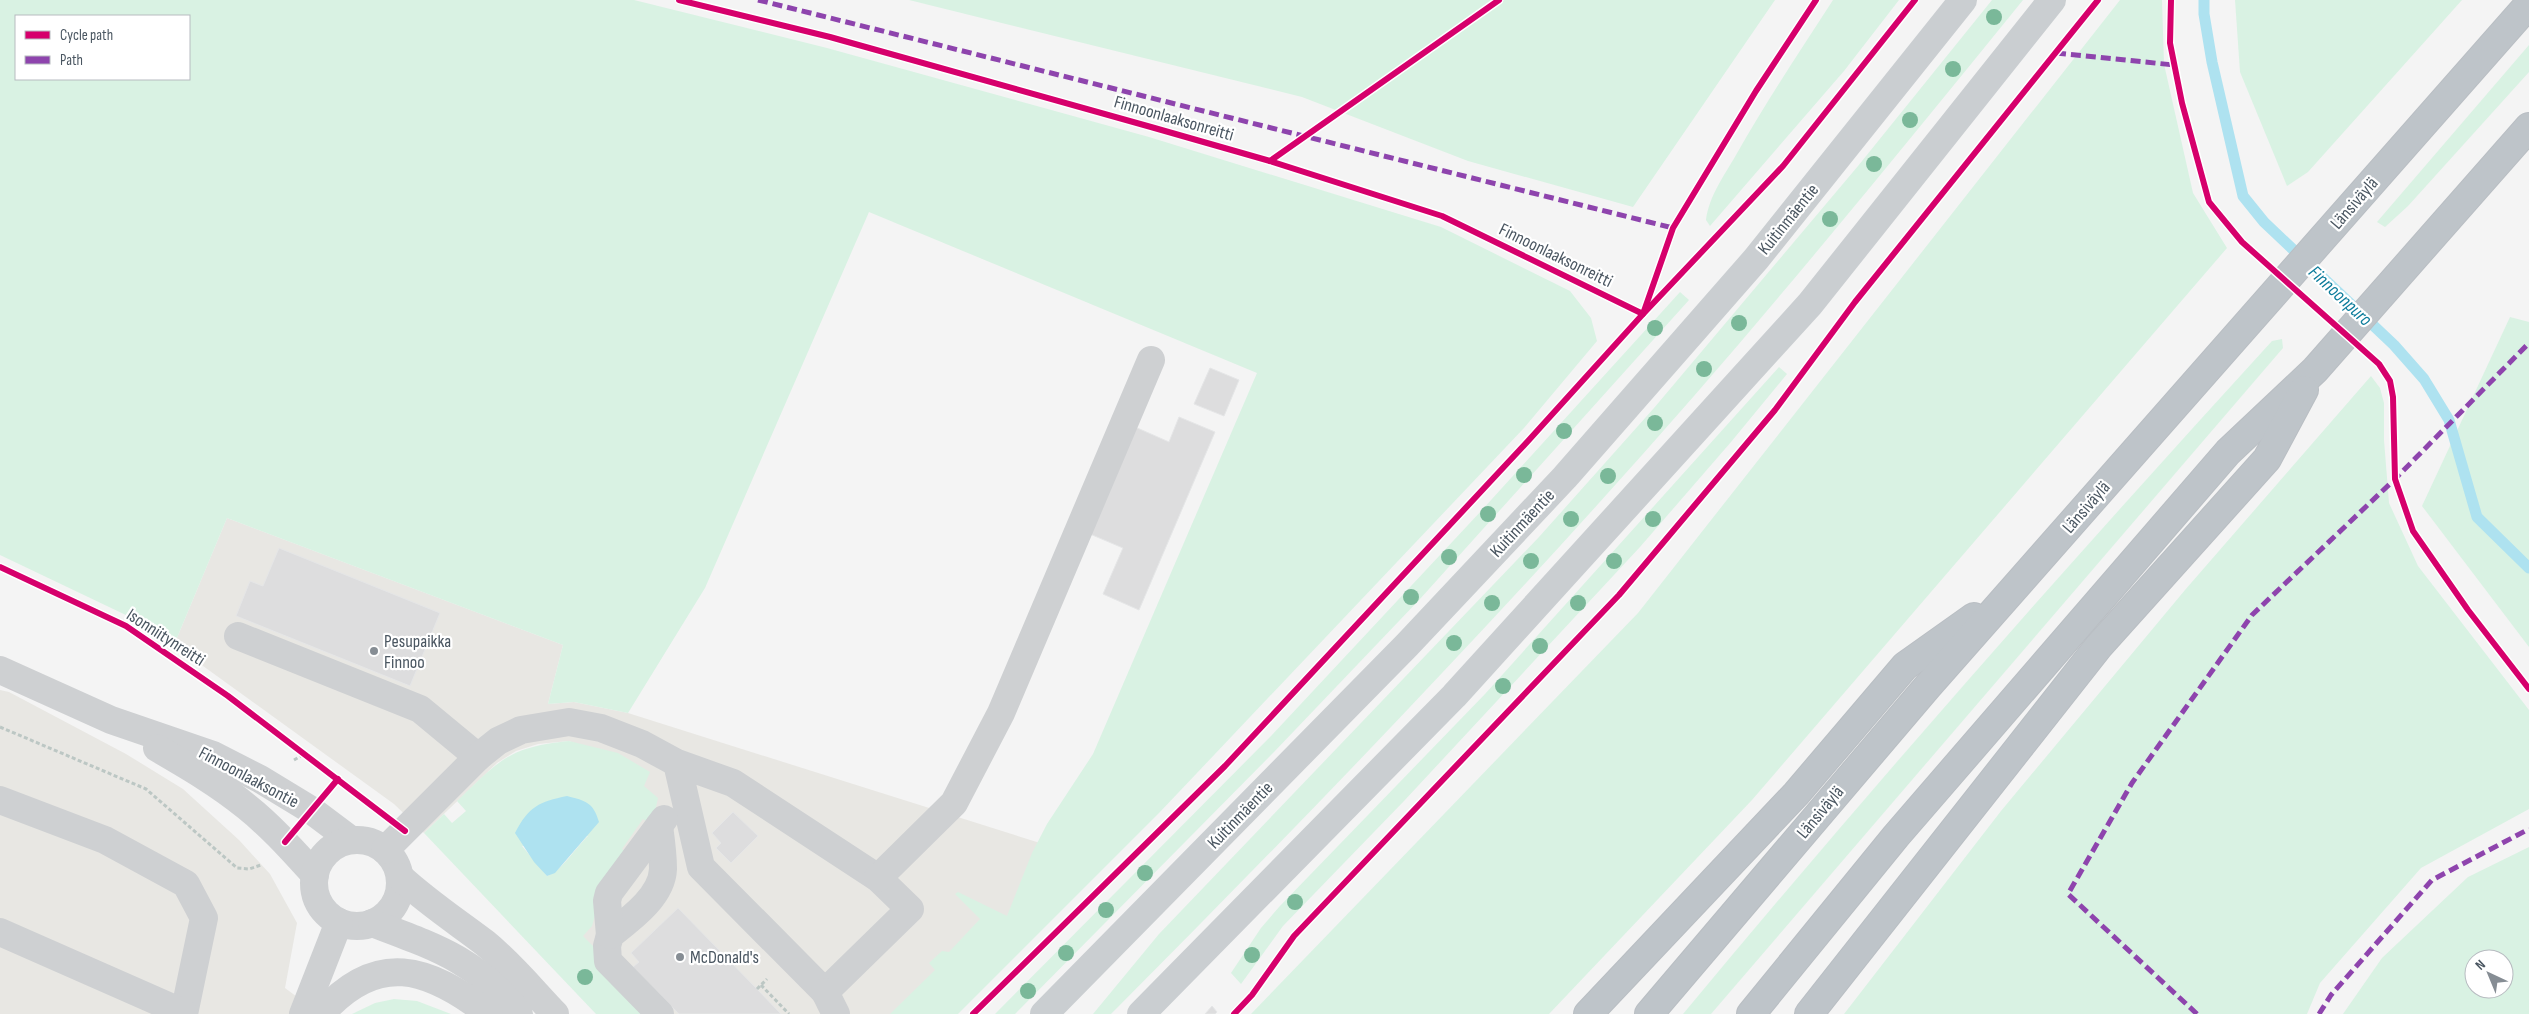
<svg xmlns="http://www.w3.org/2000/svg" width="2529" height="1014" viewBox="0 0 2529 1014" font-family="'Sofia Sans Condensed',sans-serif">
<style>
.commercial{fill:#e8e7e3}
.green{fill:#d9f2e3;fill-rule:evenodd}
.water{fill:#aee2f0}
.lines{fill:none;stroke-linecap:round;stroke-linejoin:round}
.stream{stroke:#aee2f0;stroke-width:11}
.building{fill:#ddddde;stroke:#e5e6e7}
.highway-casing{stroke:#b9bec3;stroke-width:30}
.path{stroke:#bcc7c4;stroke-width:3;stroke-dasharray:4 2.5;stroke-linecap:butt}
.minor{stroke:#ced0d2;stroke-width:28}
.major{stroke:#caced1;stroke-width:28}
.highway{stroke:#bec4c9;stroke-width:28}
.quiet{stroke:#8e44ad;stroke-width:5;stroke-dasharray:10 5;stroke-linecap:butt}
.cycleway-casing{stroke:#fff;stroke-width:9}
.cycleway{stroke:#d6006c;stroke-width:6}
.tree{fill:#7ab899}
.poi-dot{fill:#868d94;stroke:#fff;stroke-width:2}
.labels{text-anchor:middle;stroke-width:4.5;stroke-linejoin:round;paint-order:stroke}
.street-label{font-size:18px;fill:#4a5661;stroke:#fff}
.poi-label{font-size:18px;fill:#4a5661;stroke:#fff;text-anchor:start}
.water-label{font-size:19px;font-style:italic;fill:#0c7c9b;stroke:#fff}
</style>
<rect width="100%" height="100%" fill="#f4f4f4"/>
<!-- commercial -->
<g class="commercial">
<path d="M227,518L563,645L548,704L574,702L628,713L1075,854L919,1014H607L541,946L649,772L569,741L538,744L516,751L497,763L424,833L394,804L174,645Z"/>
<path d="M0,690L9,692L126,754L183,789L239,840L270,874L297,923L285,988L320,1014H0Z"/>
</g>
<!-- green -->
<g class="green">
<path d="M0,0H634L827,48L1149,137L1441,227L1570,291L1591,318L1597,341L1524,428L1160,812L958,1014H890L935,970L929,963L942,951L949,952L980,919L955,894L958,892L1007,916L1032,853L1047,824L1093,754L1257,373L869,212L705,588L628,713L574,702L548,704L563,645L227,518L174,645L130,617L0,555ZM16,16H189V79H16Z"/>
<path d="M909,0H1775L1633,207L1468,161L1302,97Z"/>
<path d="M1833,0H1899L1844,71L1710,226L1706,220C1709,196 1724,176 1736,155C1766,102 1800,51 1833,0Z"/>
<path d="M1992,0H2023C1915,133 1807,266 1694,396C1508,609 1311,813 1111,1014H1093L1159,934L1539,537L1654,408L1858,166Z"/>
<path d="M2120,0H2162L2164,64L2193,193L2227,248L1752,800L1549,1014H1251L1638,613Z"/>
<path d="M2235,0H2462L2308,172L2287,186L2240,72Z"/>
<path d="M2529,45V72L2408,206L2385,227L2377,222Z"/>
<path d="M1680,292L1689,300L1420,599L1274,752L1015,1014H995L1271,736L1482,510Z"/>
<path d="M2510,317L2529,322V647L2422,506Z"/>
<path d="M2282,339L2283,348L1711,1014H1683C1873,785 2071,561 2272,341Z"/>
<path d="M1779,367L1787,374L1731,442L1640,547L1404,801L1283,926L1241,984L1231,973L1261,928L1279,907L1485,694Z"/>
<path d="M2371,376L2380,388L2384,403V440L2389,503L2418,566L2529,710V809L2421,868L2320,983L2307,1014H1844L2001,811L2185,590Z"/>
<path d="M569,741L618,753L650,772L644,786L658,798L656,807L648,822L643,819L622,849L628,853L597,908L592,926L583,936L596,949L648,1014H596L424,833L444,814L452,823L466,811L457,801C499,761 508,747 569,741ZM588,836C575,848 563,870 547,876L522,846Z"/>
<path d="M2529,847V1014H2343L2382,958L2468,877ZM2474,959H2504V989H2474Z"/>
<path d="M394,999L417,1001L451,1014H352L375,1003Z"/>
</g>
<!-- water -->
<path class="water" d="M567,796C586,801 593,802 599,822L555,873L547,876L534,862L515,833C529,806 539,802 567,796Z"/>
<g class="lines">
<!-- stream -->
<path class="stream" d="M2204,0V14L2212,62L2243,196L2264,222L2394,345L2424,379L2449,420L2477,517L2529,568"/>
</g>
<!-- building -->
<g class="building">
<path d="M1210,368L1239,380L1224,416L1194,404Z"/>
<path d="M1179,417L1215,432L1139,610L1103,594L1123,548L1090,534L1135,427L1169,442Z"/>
<path d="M279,548L440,613L410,686L236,616L250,581L263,586Z"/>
<path d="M733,812L758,836L731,863L716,848L721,843L712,833Z"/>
<path d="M678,908L757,989L781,1014H679L633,967L639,962L631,953Z"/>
<path d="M1212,1006L1217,1012L1215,1014H1205Z"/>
</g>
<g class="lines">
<!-- highway casing -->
<g class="highway-casing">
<g id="highway">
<path d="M1588,1014L1796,794L1905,666L1974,617"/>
<path d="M1649,1014L1928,686L2529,4"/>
<path d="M1751,1014L1896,836L2228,452L2315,370L2529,127"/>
<path d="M1809,1014L2099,646L2267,459L2304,390"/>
</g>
</g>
<!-- path -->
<g class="path">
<path d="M0,727L146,789L237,868L249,869L261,865"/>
<path d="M294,760L304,754"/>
<path d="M761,985L789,1014"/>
<path d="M757,989L767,979"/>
</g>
<!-- minor -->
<g class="minor">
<path d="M238,636L420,709L478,757"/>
<path d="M0,670L111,720L213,755L260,779L311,810L351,840"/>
<path d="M157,748C188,766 219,784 247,807C272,827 293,851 315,875"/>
<path d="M0,800L105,840L186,884L204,918L184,1014"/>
<path d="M659,826C661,840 663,855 663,869C662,897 629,920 610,935L607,946L608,961L660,1014"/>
<circle cx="357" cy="883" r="43"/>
<path d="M385,850L478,757L498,741L521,730L569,722L601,728L642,744L677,763L733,783L878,878L910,909L825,992L701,867L677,763"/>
<path d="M400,877C427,902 456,921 485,943C511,964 532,990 555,1014"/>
<path d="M878,878L954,803L1001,713L1151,360"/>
<path d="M372,923C433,946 478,960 519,1014"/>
<path d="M0,932L184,1013"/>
<path d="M610,935L607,901L609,893L664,819"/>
<path d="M825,992L836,1014"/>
<path d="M303,1014L339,922"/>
<path d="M321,1014C377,950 428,967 489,1014"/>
</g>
<!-- major -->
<g class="major">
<path d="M1044,1014L1407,645L1565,477L1756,259L1963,0"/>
<path d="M1141,1014L1454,696L1810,304L2052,0"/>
</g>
<!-- highway -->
<use href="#highway" class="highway"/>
<!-- quiet -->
<g class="quiet">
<path d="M758,0L1673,228"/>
<path d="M2056,53L2174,65"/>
<path d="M2197,1014L2068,894L2132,783L2252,615L2395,479L2529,343"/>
<path d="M2319,1014L2331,995L2432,880L2529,829"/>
</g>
<!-- cycleway casing -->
<g class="cycleway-casing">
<g id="cycleway">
<path d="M679,0L830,37L1151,127L1270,161L1442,216L1643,314L1673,228L1756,91L1816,0"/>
<path d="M2171,0L2170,43L2182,103L2209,202L2242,242L2379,364L2390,381L2393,397L2395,479L2413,531L2468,610L2529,689"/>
<path d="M1270,161L1499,0"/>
<path d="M0,567L126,626L228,696L405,831"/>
<path d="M285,842L338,779"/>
<path d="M973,1014L1225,766L1528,441L1643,314L1783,166L1915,0"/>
<path d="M1234,1014L1252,995L1294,936L1619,595L1775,410L1855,302L2098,0"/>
</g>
</g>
<!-- cycleway -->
<use href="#cycleway" class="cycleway"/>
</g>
<!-- trees -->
<g class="tree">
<circle cx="1994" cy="17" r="8"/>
<circle cx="1953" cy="69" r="8"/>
<circle cx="1910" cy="120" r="8"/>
<circle cx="1874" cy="164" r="8"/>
<circle cx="1830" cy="219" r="8"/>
<circle cx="1739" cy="323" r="8"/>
<circle cx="1655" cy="328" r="8"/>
<circle cx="1704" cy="369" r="8"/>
<circle cx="1655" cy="423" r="8"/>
<circle cx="1564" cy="431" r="8"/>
<circle cx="1524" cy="475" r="8"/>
<circle cx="1608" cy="476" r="8"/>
<circle cx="1488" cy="514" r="8"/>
<circle cx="1571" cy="519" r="8"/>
<circle cx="1653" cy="519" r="8"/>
<circle cx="1449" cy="557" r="8"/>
<circle cx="1531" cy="561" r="8"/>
<circle cx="1614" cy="561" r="8"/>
<circle cx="1411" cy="597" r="8"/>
<circle cx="1492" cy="603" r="8"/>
<circle cx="1578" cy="603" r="8"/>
<circle cx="1454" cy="643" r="8"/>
<circle cx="1540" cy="646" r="8"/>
<circle cx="1503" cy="686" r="8"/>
<circle cx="1145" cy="873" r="8"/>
<circle cx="1295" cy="902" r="8"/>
<circle cx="1106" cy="910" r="8"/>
<circle cx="1066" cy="953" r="8"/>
<circle cx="1252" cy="955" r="8"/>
<circle cx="585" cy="977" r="8"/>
<circle cx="1028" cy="991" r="8"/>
</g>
<!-- markers -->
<g class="poi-dot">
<circle cx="374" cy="651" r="5"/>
<circle cx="680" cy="957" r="5"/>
</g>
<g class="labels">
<!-- street labels -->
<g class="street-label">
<text transform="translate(1174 118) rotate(16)" y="6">Finnoonlaaksonreitti</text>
<text transform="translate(2354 203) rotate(-49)" y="6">Länsiväylä</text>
<text transform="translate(1788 219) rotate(-51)" y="6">Kuitinmäentie</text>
<text transform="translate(1556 255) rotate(26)" y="6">Finnoonlaaksonreitti</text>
<text transform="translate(2086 507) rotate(-49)" y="6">Länsiväylä</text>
<text transform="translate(1522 523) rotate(-47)" y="6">Kuitinmäentie</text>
<text transform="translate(166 637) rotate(33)" y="6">Isonniitynreitti</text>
<text transform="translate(249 777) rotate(28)" y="6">Finnoonlaaksontie</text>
<text transform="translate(1820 812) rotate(-50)" y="6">Länsiväylä</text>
<text transform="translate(1240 815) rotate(-46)" y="6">Kuitinmäentie</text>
</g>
<!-- poi labels -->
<g class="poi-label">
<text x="384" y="647">Pesupaikka<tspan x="384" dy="21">Finnoo</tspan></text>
<text x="690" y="963">McDonald's</text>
</g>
<!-- water labels -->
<g class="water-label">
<text transform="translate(2341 295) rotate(43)" y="7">Finnoonpuro</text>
</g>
</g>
<!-- legend -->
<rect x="15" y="15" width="175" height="65" fill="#ffffff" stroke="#b7bbc0"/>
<rect x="25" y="31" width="25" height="8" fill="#d6006c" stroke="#b7bbc0"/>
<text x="60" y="40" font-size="15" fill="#4a5661">Cycle path</text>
<rect x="25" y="56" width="25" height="8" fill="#8e44ad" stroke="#b7bbc0"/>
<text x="60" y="65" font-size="15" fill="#4a5661">Path</text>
<!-- north arrow -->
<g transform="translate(2489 974) rotate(316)"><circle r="24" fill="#ffffff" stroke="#b7bbc0"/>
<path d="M0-4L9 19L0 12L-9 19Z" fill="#868d94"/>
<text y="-8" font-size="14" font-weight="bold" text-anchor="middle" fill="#4a5661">N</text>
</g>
</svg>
